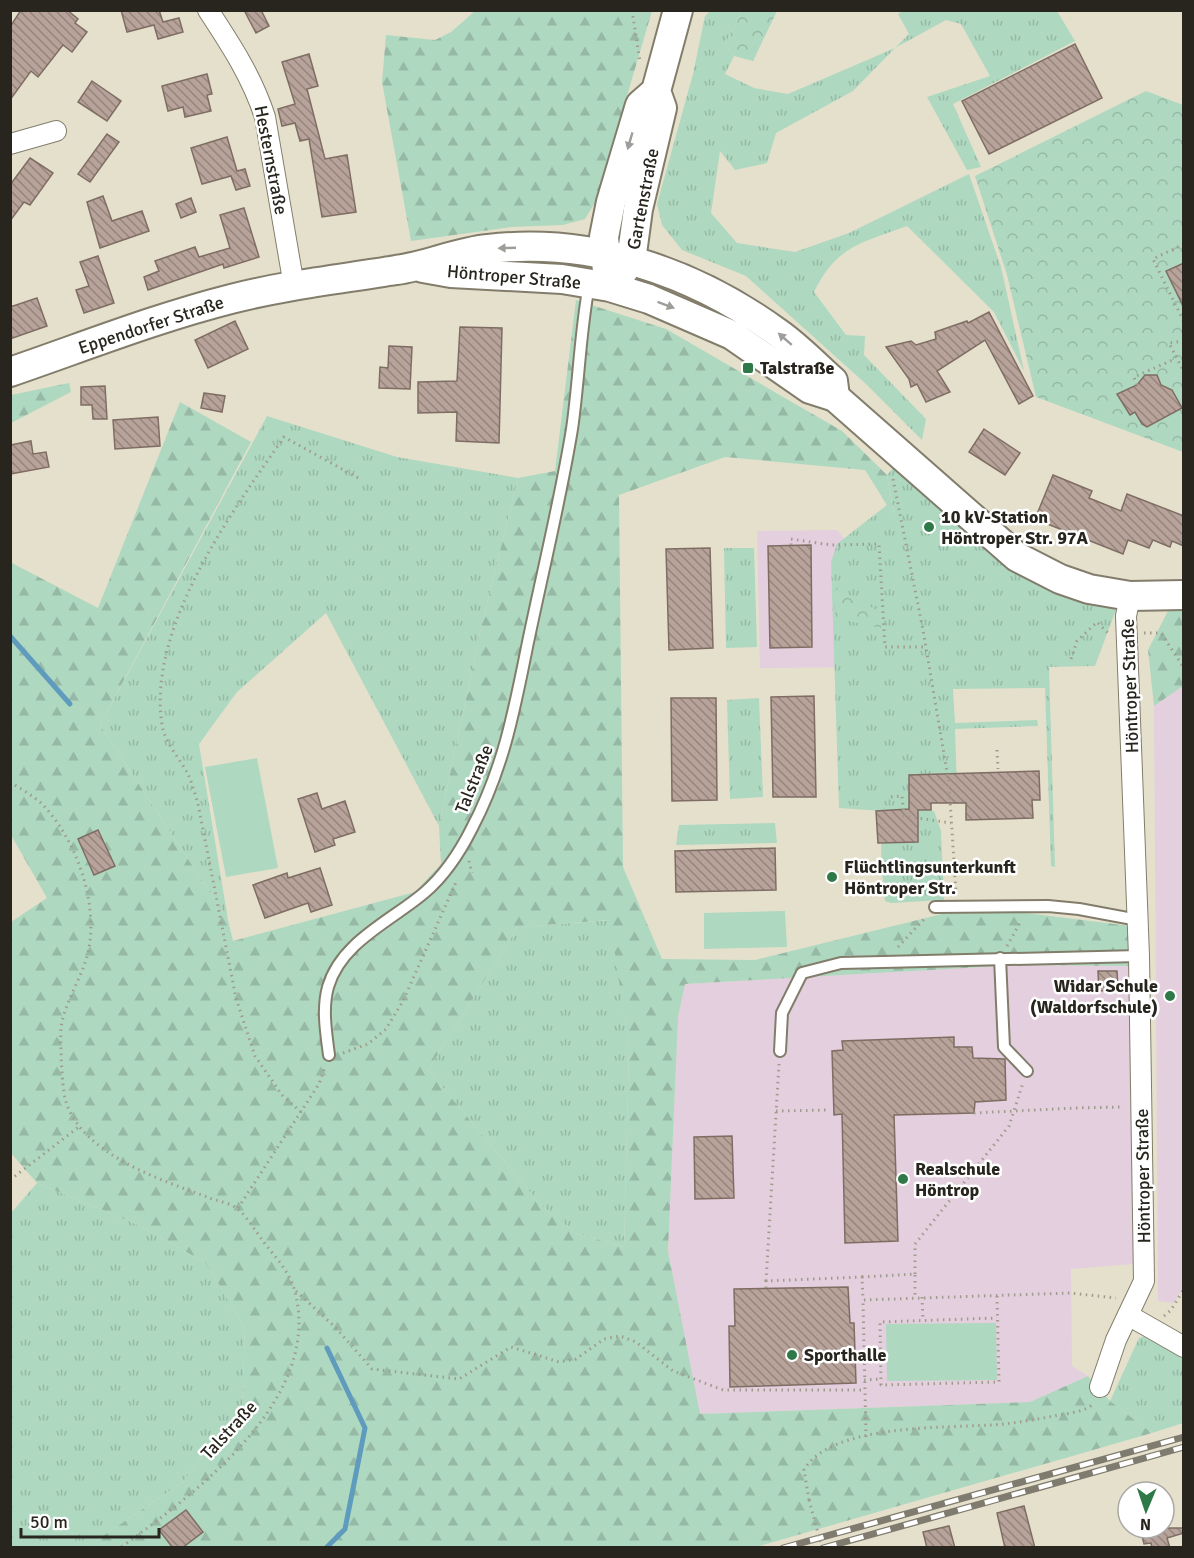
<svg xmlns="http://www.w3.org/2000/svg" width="1194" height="1558" viewBox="0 0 1194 1558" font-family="Signika,sans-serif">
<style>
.education{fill:#e3cfde}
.grass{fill:url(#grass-tufts)}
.forest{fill:url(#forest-firs);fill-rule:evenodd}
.park{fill:url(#park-crowns)}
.pitch{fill:#aed8c0}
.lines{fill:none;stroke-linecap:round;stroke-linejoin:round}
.stream{stroke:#5f9bbd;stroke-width:5}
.building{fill:url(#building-back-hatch);stroke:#7f6d64;stroke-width:1.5}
.lane-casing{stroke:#827d6b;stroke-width:14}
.street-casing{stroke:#827d6b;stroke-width:22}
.secondary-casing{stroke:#827d6b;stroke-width:32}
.path{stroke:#9f9c8c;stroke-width:3;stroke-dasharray:1.5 4.5;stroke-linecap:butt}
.lane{stroke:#fff;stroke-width:10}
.street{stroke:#fff;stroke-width:20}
.secondary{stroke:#fff;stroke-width:28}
.rail-casing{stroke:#7f7b6e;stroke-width:7}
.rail{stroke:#fff;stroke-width:4.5;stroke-dasharray:14;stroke-linecap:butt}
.path-bridge{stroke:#9f9c8c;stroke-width:3;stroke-dasharray:1.5 4.5;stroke-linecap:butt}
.oneway{fill:#9e9d9a}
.poi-dot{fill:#2e7947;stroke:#fff;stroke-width:2}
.labels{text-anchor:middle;stroke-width:5;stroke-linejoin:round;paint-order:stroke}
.street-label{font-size:18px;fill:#27251e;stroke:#fff}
.poi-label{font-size:18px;font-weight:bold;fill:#27251e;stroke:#fff;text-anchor:start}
</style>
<defs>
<pattern id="grass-tufts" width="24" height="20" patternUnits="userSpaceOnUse" patternTransform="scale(1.5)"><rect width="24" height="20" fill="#aed8c0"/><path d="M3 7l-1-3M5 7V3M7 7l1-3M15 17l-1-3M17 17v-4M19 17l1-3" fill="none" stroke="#96b9a5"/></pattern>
<pattern id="forest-firs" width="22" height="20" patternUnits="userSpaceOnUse" patternTransform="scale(1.5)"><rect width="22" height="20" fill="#aed8c0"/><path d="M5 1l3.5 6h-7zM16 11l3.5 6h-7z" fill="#96b9a5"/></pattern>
<pattern id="park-crowns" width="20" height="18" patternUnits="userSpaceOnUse" patternTransform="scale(1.5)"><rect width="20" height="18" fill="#aed8c0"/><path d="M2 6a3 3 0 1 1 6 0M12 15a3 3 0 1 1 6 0" fill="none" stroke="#96b9a5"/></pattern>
<pattern id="building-back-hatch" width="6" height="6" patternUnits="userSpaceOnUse" patternTransform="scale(1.5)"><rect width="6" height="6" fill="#b7a39a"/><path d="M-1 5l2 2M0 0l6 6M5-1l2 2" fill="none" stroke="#95857d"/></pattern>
</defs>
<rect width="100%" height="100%" fill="#e5e0cc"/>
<!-- education -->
<g class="education">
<path d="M837,530L845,540L895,667L760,668L757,531Z"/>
<path d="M1183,686L1184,1285L1174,1303L1158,1301L1154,706Z"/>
<path d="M1018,965L1132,966L1135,1107L1134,1264L1071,1269L1072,1366L1088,1376L1030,1402L700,1414L668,1251L678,1017L685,984Z"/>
</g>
<!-- grass -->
<g class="grass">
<path d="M710,11H742L725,44L734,56L725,74L754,88L788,94L895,48L909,34L898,14L903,11H1057L1075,41L953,104L981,167L967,170L927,97L990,76L961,24L946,20L895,48L853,91L776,133L767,163L735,170L720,151L711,213L737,243L795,252L849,233L969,174L1001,267L1024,371L994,312L907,226C862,243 837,245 814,292L846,335L865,336L864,355L926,419L922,440L866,384L746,276L682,250L662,225L657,204L693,74L705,16Z"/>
<path d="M267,416L397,457L518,478L481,628L439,826L326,613L237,692L199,744L228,920L100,725Z"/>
<path d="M898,462L1117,607L1095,666L1049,667L1055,867L1051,866L1045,688L953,689L955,723L1037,720L1038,726L955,729L957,788L931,774L909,775V810L934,811L941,831L944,900L891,903L885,901L881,860L882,811L839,808L831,562L837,544L887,505L894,514L887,475Z"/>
<path d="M724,548H754L757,647L726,648Z"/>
<path d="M759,698L763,797L730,799L727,700Z"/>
<path d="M775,823L777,843L676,845L679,825Z"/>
<path d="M611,920L629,1049L624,1247L575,1233L540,1204L428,1070L518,927Z"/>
<path d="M37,1183L136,1224L206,1263L245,1328L242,1405L182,1483L86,1547L11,1548V1213Z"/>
<path d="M1148,1335L1183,1355V1423L1152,1433L1110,1401L1139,1338Z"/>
</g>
<!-- forest -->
<g class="forest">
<path d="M476,10L652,11L596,201L585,219L563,225L512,227L411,241L382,82L386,35L435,40L451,32Z"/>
<path d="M576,300L666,329L842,431L887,475L894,516L865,470L725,457L619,495L623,867L662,959L755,960L942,914L1018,912L1131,926L1132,966L1018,965L685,984L678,1017L668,1251L700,1414L1030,1402L1088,1376L1110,1401L1152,1433L756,1547H86L182,1483L242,1405L245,1328L206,1263L136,1224L37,1183L11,1153V922L47,898L11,835L10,562L98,608L180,402L251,442L100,725L228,920L233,941L415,892L441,864L439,826L481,628L518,478L555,471ZM610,920L629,1049L624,1247L575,1233L540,1204L428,1070L518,927Z"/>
<path d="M69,383L71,392L11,423V395Z"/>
<path d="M1183,602V686L1154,706L1148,650L1172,603Z"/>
</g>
<!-- park -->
<g class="park">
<path d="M742,11H777L753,61L734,56L725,44Z"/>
<path d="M1146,91L1183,105V452L1036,397L1007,275L975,176Z"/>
<path d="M835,587L882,613L881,628L835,618Z"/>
</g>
<!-- pitch -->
<g class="pitch">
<path d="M257,758L278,868L226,877L205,767Z"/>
<path d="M785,911L787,947L704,949V913Z"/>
<path d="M996,1323L997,1380L887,1381L886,1324Z"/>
</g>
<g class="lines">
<!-- stream -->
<g class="stream">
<path d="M10,636L70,704"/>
<path d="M326,1548L345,1529L365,1428L327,1348"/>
</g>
</g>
<!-- building -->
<g class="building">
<path d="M21,10H67L78,19L75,23L87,32L72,52L63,45L38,77L31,71L10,100V27Z"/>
<path d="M121,10H159L163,22L179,18L183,32L158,39L154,25L127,32Z"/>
<path d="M244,10H261L269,26L256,33Z"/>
<path d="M1075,44L1102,98L989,154L962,101Z"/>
<path d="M309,54L318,86L307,89L325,159L347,155L356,212L322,217L309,139L300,141L295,123L282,126L278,109L295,104L282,62Z"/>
<path d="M207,74L212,94L207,95L211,111L185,117L183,107L168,111L162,86Z"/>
<path d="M92,81L121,101L107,121L78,102Z"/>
<path d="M107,134L119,142L90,182L78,174Z"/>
<path d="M227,137L237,171L245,169L250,186L236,190L231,176L202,184L191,148Z"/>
<path d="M30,158L53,173L30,205L24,202L10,221V185Z"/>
<path d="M103,196L112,221L142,211L149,231L100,248L87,202Z"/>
<path d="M191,198L196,212L181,218L176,204Z"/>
<path d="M244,208L259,257L224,268L223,264L148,290L144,277L159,271L155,261L195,247L199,257L230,248L220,215Z"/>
<path d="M98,256L114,303L84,313L76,290L89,286L80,262Z"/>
<path d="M1184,263V308L1166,271Z"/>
<path d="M37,298L47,326L10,339V307Z"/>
<path d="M989,312L1033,396L1019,404L985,340L937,371L950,392L926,402L917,384L911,387L909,379L886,347L911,341L916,345L936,339L935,332L967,321L968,323Z"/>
<path d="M235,321L248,349L208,368L195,340Z"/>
<path d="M460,327L502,328L499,443L456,441L457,412L418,413V382L457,381Z"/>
<path d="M389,346L412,347L410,389L379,388L380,367L388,368Z"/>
<path d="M1145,375H1157L1161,385L1172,390L1182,408L1147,427L1142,424L1135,412L1130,415L1117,394L1137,385Z"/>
<path d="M105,386L107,419H93L92,405H81V387Z"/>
<path d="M204,393L225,396L222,412L201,408Z"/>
<path d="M158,417L160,446L115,449L113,420Z"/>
<path d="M984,429L1020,453L1005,475L969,452Z"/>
<path d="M31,441L33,454L46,452L49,467L10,474V445Z"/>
<path d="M1053,475L1092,491L1089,498L1121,511L1127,494L1184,516V546L1172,541L1170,547L1153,540L1149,548L1128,540L1123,554L1035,519Z"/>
<path d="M811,545L812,647L770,648L768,546Z"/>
<path d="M710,548L713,648L669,650L666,549Z"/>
<path d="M814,696L816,797H773L771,697Z"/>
<path d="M671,698H716L717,800L672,801Z"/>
<path d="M1039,771L1040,800H1032L1033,818L966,820V803H931V810H918V842L878,843L876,811L909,809V775Z"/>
<path d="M317,793L322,809L345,801L355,832L333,839L335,845L315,852L298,799Z"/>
<path d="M98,830L115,866L94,875L78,839Z"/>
<path d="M775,848L776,890L676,892L675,851Z"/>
<path d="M320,868L332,905L311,912L308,903L265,918L253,885L287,873L288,878Z"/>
<path d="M1098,971H1117L1118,990L1099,991Z"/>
<path d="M954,1037V1047H972L973,1058L1005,1059L1006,1100L975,1102L974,1113L894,1115L898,1241L845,1243L842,1114L834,1115L832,1051L843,1050L842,1041Z"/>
<path d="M732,1136L734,1198L695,1199L694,1137Z"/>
<path d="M848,1287L850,1323H854L856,1383L730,1387L729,1326H735L734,1289Z"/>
<path d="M1024,1506L1035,1548H1005L997,1513Z"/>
<path d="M186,1510L203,1532L182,1548H173L159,1530Z"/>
<path d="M949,1526L955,1548H927L923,1532Z"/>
<path d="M1140,1528H1184V1533L1167,1538L1170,1548H1152L1151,1543L1144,1544Z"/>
</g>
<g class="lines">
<!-- lane casing -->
<g class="lane-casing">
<g id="lane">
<path d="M935,907L1048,906L1079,909L1138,920"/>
<path d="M1000,958L1004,1047L1027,1071"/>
<path d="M780,1051L782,1013L802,973L841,963L1139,956"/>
<path d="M329,1055C326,1032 322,1009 328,987C341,942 391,921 424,893C444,876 460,852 472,828C503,769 514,712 527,647C542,574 560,502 572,429C579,381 580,332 589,285"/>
</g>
</g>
<!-- street casing -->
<g class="street-casing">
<g id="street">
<path d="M208,10C231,45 252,77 265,117L294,286"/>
<path d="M10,144L56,131"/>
<path d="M1128,1315L1184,1347"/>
<path d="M1100,1387L1116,1340L1144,1281L1139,956L1126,616L1130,596"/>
</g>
</g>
<!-- secondary casing -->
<g class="secondary-casing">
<g id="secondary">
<path d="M423,268L451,273L562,279L610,287L649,299L732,335L810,389L835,397L1017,557L1060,579L1089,589L1130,596L1184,595"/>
<path d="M607,271L604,237L611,202L640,105L656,91"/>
<path d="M621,274L631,261L638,209L662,108L656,91L678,10"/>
<path d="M10,372C83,347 156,318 231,299C285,285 341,279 396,270C428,266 456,252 488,249C593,237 694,272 778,333C798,347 815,365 833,381L835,397"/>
</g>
</g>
<!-- path -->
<g class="path">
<path d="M632,10L640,62"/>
<path d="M1184,244L1153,259L1184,322"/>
<path d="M1184,341L1169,343L1184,372"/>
<path d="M1137,385L1134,377L1175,359"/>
<path d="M893,479L923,630L949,784L956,893"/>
<path d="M791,545V539L831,545L879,544L885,647H926"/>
<path d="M1144,633H1161L1184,668"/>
<path d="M1071,659L1077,641L1097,622L1108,633"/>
<path d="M997,750L998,769"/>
<path d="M10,782C21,789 34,796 43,805C77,841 99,904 88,953C82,978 64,1003 61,1028C60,1041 62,1085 65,1098C78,1153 161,1180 207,1197C216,1201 232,1203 239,1210C248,1218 256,1232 263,1241C275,1257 290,1272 295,1292C323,1399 196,1493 120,1548"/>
<path d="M891,797L902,796L904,816L951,823"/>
<path d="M469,861L472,873"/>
<path d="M1007,946L1021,921"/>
<path d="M898,947L926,917"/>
<path d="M343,1053L368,1044L386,1029L403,1001L457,880"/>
<path d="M1076,1108L1122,1107"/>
<path d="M776,1111L828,1110"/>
<path d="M301,1112L282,1095L255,1056L236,998L198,804C195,794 192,783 188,774C180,759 165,743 162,725C147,628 231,513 284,437L360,479"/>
<path d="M10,1180L80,1126"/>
<path d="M238,1208L319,1084L325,1067"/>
<path d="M915,1274V1244L1009,1126L1023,1083"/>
<path d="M862,1277L915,1274V1297"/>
<path d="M766,1281L779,1064"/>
<path d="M766,1288V1281L862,1277L863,1300"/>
<path d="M296,1291L336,1328L372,1369L459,1379L511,1347L559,1362L576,1359L604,1339L620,1336L636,1342L673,1371L723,1390H864"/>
<path d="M997,1296L999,1382L881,1385L880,1322L997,1318"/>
<path d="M922,1297L923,1320"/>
<path d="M1164,1316L1171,1310L1184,1289"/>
<path d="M864,1380L881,1379"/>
<path d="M866,1437L863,1300L1070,1293L1116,1298"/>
<path d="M809,1500L804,1470C830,1424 944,1428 990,1425C1012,1424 1033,1420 1054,1416C1067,1413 1083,1413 1093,1404"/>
</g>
<!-- lane -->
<use href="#lane" class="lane"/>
<!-- street -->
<use href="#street" class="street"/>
<!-- secondary -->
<use href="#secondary" class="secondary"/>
<!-- rail casing -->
<g class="rail-casing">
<g id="rail">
<path d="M783,1548L1184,1437"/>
<path d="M823,1548L1184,1447"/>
</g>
</g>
<!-- rail -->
<use href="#rail" class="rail"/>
<!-- path-bridge -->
<g class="path-bridge">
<path d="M974,1113L1076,1108"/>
<path d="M809,1500L822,1548"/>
</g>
</g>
<!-- one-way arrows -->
<defs><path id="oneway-solid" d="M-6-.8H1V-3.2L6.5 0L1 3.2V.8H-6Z" transform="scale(1.5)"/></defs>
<g class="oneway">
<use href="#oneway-solid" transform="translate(630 141) rotate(106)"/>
<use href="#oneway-solid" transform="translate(507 248) rotate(178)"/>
<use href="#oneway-solid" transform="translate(666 305) rotate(21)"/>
<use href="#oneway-solid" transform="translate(785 339) rotate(-139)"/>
</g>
<!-- markers -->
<g class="poi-dot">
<rect x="742" y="362" width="12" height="12" rx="3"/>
<circle cx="929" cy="527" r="6"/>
<circle cx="832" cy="877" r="6"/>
<circle cx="1170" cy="996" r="6"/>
<circle cx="903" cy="1179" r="6"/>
<circle cx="792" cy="1355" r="6"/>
</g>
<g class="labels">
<!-- street labels -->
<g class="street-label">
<text transform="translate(271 160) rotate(79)" y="6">Hesternstraße</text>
<text transform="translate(643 199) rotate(-79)" y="6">Gartenstraße</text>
<text transform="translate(514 277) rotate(5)" y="6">Höntroper Straße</text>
<text transform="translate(151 325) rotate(-18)" y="6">Eppendorfer Straße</text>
<text transform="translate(1130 686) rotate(-92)" y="6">Höntroper Straße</text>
<text transform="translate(474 779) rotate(-68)" y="6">Talstraße</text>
<text transform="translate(1143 1176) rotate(-91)" y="6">Höntroper Straße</text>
<text transform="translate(229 1430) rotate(-47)" y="6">Talstraße</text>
</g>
<!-- poi labels -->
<g class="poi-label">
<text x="760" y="374">Talstraße</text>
<text x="941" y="523">10 kV-Station<tspan x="941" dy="21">Höntroper Str. 97A</tspan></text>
<text x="844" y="873">Flüchtlingsunterkunft<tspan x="844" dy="21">Höntroper Str.</tspan></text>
<text x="1158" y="992" text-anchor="end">Widar Schule<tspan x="1158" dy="21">(Waldorfschule)</tspan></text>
<text x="915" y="1175">Realschule<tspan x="915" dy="21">Höntrop</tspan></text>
<text x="804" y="1361">Sporthalle</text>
</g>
</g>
<!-- border -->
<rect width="1194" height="1558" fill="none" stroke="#27251e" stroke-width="24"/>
<!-- north arrow -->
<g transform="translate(1146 1510) rotate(182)"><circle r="28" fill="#ffffff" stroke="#a9a8a5" stroke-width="1.5"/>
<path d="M0-4.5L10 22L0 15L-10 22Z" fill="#2e7947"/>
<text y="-9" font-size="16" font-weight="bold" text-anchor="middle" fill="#27251e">N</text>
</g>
<!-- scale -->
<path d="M21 1528v9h138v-9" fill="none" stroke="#27251e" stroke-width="3"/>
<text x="30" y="1528" font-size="18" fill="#27251e" stroke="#ffffff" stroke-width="4.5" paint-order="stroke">50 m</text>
</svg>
